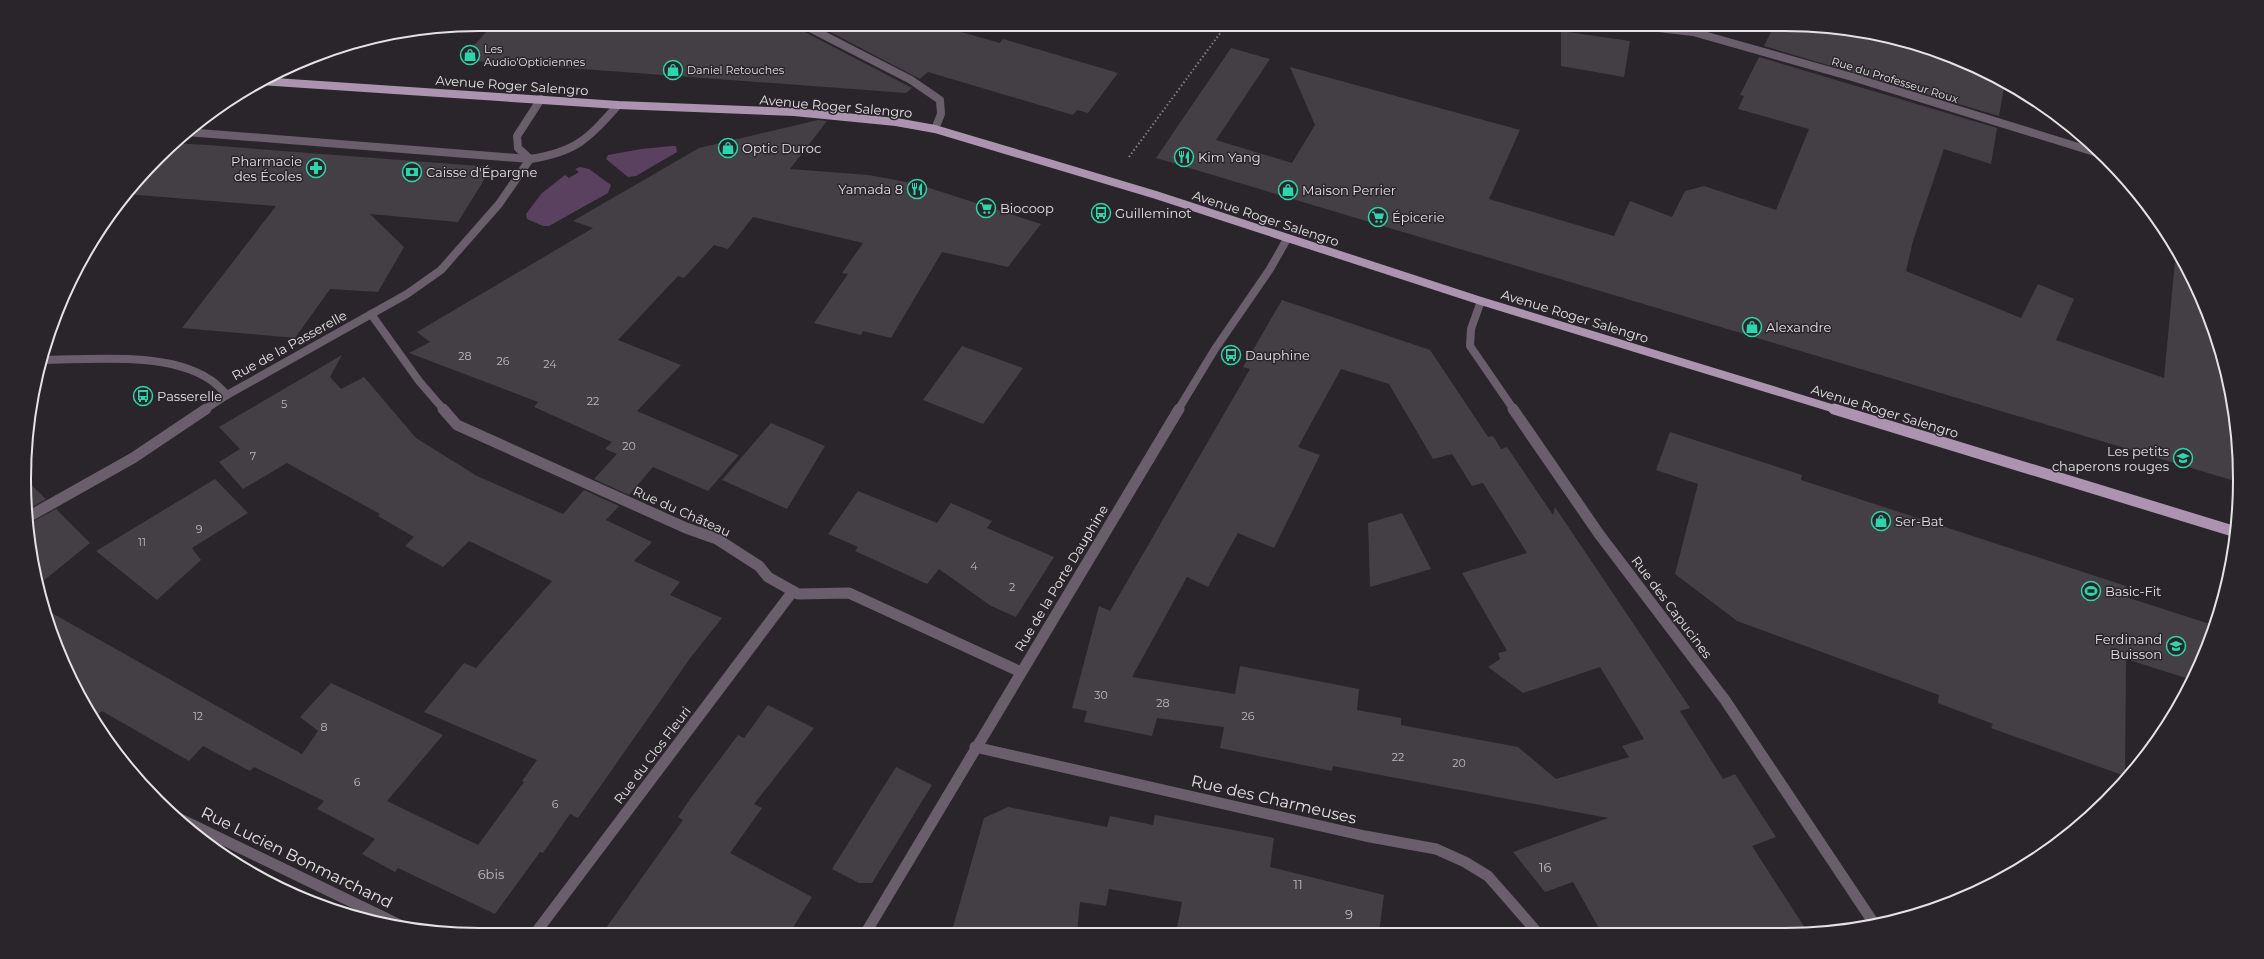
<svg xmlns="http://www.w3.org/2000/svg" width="2264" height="959" viewBox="0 0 2264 959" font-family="Montserrat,sans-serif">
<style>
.green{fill:#5b4160}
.building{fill:#443f44;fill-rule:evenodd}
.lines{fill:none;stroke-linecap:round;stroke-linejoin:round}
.path{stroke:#827f83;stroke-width:2;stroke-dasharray:1.5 2.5;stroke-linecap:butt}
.minor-far1{stroke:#6a5e6c;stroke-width:8}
.minor{stroke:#6a5e6c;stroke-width:11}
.major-far1{stroke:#ac94b1;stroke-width:8}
.major{stroke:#ac94b1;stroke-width:11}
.labels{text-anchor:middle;stroke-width:3;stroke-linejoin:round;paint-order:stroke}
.far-poi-label{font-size:11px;fill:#e5e2e5;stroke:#29252a;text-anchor:start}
.far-street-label{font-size:11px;fill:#e5e2e5;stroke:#29252a}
.number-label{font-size:11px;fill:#bdb9bd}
.street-label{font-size:13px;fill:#e5e2e5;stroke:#29252a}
.poi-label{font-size:13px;fill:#e5e2e5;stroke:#29252a;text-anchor:start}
.near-number-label{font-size:13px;fill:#bdb9bd}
.near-street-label{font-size:16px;fill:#e5e2e5;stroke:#29252a}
.rim{fill:none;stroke:#e5e2e5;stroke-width:2}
</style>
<rect width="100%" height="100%" fill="#29252a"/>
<!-- green -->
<g class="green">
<path d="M672,146H676L677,152L636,176L628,177L606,159L608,155L641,149Z"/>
<path d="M580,167L589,169L611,185L608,193L549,226H543L527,219L526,214L542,193L565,175L569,178L579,172L575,169Z"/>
</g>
<!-- building -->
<g class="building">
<path d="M493,24H538L588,28L589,24H796L799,29L912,88L906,93L461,60Z"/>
<path d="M815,24H933L1000,43L1003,39L1118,73L1088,113L1077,110L1073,115L928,72L920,79Z"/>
<path d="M1775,24L1845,30L1962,62L2005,82L1999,116L1764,46Z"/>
<path d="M1561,31L1630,41L1624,77L1561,66Z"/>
<path d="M1231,48L1270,59L1216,140L1292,163L1315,125L1290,67L1520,130L1489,199L1614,236L1630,201L1672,217L1685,191L1704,186L1776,210L1809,129L1738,109L1744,96L1740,95L1759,57L1997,128L1991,164L1944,149L1913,241L1906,271L2021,318L2038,284L2074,299L2056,340L2164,378L2176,251L2193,278L2225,362L2239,450L2238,482L1156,158Z"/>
<path d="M818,120L827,121L790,169L869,175L917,184L1041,224L1008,267L942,252L891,338L863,331L861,335L814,323L848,274L842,273L863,243L753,217L728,249L714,245L684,278L678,276L618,340L681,365L637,411L739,455L708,491L653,467L629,495L594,479L617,454L605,449L612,442L534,407L538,402L409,353L430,342L417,332L593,228L573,221L699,148Z"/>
<path d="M173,143L207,145L492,167L458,222L370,214L404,247L378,292L330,289L295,338L182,328L276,206L126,194L137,179Z"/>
<path d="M1282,300L1430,350L1488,437L1493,436L1501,449L1507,447L1553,515L1555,507L1690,708L1680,711L1723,779L1735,774L1776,837L1752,846L1807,931L1601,932L1573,882L1545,892L1513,852L1608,818L1333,766L1332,771L1220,748L1224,727L1157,718L1152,736L1084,722L1087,711L1072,708L1099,606L1110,611L1250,369L1243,367ZM1341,369L1389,384L1433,459L1452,454L1472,486L1483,483L1527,553L1462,573L1507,651L1498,653L1500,659L1488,667L1523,693L1600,667L1644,739L1622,746L1629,757L1556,779L1518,747L1401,725V718L1357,710L1359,689L1240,666L1235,694L1132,677L1187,577L1208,587L1238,533L1274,548L1320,455L1298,447Z"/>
<path d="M962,346L1023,368L983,424L923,400Z"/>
<path d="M342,355L330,377L341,389L364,377L416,438L477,476L563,514L584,490L619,506L606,520L652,542L634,561L680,582L670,595L722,618L691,657L578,818L570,814L543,853L540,852L495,914L398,868L395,872L362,854L375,839L317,809L324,801L254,767L250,771L203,746L189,761L102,711L93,719L85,707L48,626L43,608L302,754L318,731L300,717L331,683L443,735L387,801L478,845L524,782L522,781L537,760L424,712L464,663L476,668L552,581L469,541L443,567L405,546L414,537L378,516L380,514L287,463L243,489L219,462L240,449L219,427Z"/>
<path d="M771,423L825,446L787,509L722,480Z"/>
<path d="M1670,432L1802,475L1801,480L2126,586V597L2216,626L2189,679L2126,659L2125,776L1991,728L1993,724L1938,703L1939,695L1737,621L1675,574L1698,484L1656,470Z"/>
<path d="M24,478L46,499L27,510L24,479Z"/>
<path d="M215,479L248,513L192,548L201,560L157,600L96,551Z"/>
<path d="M858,491L937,523L951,503L992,521L987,528L1054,557L1016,617L991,606L939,569L927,584L855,551L858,547L828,534Z"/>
<path d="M56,509L90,543L37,586L33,568L28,524Z"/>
<path d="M1402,513L1431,569L1370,587L1368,523Z"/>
<path d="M768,705L814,728L754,804L762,808L730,853L812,897L789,934L601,935L683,820L678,817L690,799L738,735L744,738Z"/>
<path d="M896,767L932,785L872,883H859L832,869Z"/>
<path d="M1008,807L1107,827L1110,816L1153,825L1155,815L1274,838L1270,867L1384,895L1379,932L1176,933L1182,902L1109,889L1106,906L1080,902L1077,933L951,934L984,818Z"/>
</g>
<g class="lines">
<!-- path -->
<path class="path" d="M1129,157L1221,32"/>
<!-- minor-far1 -->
<g class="minor-far1">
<path d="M802,24L911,80L940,100L941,114L935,129"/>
<path d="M1248,24L1283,26L1306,24"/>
<path d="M1624,24L1693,32L1852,77L2101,154"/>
<path d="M186,132L530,159C576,152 588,139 618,105"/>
<path d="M530,159L518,148L517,136L541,99"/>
<path d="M1481,301L1471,329L1470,346L1514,410"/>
<path d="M371,314L419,381L444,410"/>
<path d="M41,360C90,360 166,351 209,379C216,383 221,389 227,395"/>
<path d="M204,410L227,395L407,294L441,270L499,204L530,159"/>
<path d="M1178,410L1215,349L1270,269L1287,239"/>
</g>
<!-- minor -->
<g class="minor">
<path d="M443,409L457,425L686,528L717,539L759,566L768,577L798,594L849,593L1021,672"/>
<path d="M1513,409L1599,534L1725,700L1875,925"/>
<path d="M28,517L133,458L206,409"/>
<path d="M975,747L1365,836L1436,849L1465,862L1488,876L1537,932"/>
<path d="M174,816L406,928"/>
<path d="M865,934L1179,409"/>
<path d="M534,935L793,591"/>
</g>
<!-- major-far1 -->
<path class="major-far1" d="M260,81L618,105L794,112L896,122L935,129L1156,195L1481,301L1838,410"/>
<!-- major -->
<path class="major" d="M1834,409L2236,532"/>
</g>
<!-- icons -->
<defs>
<g id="shop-ring" transform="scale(1)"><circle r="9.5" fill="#29252a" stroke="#2cd5ab" stroke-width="1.5"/><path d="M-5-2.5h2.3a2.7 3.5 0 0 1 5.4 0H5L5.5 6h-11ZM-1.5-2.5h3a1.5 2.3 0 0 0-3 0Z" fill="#2cd5ab"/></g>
<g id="restaurant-ring" transform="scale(1)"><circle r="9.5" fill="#29252a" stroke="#2cd5ab" stroke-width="1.5"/><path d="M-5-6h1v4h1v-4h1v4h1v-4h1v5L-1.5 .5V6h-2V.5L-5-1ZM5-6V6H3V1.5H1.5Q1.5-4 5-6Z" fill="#2cd5ab"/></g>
<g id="pharmacy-ring" transform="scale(1)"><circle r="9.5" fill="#29252a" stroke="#2cd5ab" stroke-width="1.5"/><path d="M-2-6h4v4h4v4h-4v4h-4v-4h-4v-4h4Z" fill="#2cd5ab"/></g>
<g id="bank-ring" transform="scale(1)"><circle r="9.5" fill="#29252a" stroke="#2cd5ab" stroke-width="1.5"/><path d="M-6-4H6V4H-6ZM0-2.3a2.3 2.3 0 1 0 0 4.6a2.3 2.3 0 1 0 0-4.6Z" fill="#2cd5ab"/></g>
<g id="supermarket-ring" transform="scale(1)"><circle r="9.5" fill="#29252a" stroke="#2cd5ab" stroke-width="1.5"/><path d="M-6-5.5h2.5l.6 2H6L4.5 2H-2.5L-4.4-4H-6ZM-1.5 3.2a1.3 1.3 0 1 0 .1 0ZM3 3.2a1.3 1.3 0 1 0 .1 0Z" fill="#2cd5ab"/></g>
<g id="bus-ring" transform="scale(1)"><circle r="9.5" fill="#29252a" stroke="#2cd5ab" stroke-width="1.5"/><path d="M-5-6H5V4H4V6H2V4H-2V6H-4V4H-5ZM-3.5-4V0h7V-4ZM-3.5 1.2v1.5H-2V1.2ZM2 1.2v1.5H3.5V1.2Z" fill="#2cd5ab"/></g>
<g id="school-ring" transform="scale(1)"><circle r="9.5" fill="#29252a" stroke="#2cd5ab" stroke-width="1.5"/><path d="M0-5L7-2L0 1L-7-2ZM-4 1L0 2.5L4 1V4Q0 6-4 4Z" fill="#2cd5ab"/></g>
<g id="stadium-ring" transform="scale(1)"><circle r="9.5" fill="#29252a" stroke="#2cd5ab" stroke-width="1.5"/><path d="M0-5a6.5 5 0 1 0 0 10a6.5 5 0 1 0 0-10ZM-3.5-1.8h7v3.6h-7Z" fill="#2cd5ab"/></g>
</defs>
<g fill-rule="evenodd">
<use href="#shop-ring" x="470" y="55"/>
<use href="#shop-ring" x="673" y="70"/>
<use href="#shop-ring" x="728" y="148"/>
<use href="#restaurant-ring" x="1184" y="157"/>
<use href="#pharmacy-ring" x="316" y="168"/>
<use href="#bank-ring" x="412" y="172"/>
<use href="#restaurant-ring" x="917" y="189"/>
<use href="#shop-ring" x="1288" y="190"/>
<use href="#supermarket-ring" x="986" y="208"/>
<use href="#bus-ring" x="1101" y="213"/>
<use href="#supermarket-ring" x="1378" y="217"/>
<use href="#shop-ring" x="1752" y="327"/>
<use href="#bus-ring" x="1231" y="355"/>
<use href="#bus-ring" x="143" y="396"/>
<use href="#school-ring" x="2183" y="458"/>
<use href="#shop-ring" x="1881" y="521"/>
<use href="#stadium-ring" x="2091" y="591"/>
<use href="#school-ring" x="2176" y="646"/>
</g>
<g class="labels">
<!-- far-poi labels -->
<g class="far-poi-label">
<text x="484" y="53">Les<tspan x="484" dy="13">Audio'Opticiennes</tspan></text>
<text x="687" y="74">Daniel Retouches</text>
</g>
<!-- far-street labels -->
<g class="far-street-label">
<text transform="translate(1895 80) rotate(17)" y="4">Rue du Professeur Roux</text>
</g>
<!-- number labels -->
<g class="number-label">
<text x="465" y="360">28</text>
<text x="503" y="365">26</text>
<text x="550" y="368">24</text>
<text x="593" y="405">22</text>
<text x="284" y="408">5</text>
<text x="629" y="450">20</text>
<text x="253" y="460">7</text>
<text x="199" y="533">9</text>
<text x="142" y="546">11</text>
<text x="974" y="570">4</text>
<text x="1012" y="591">2</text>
<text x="1101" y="699">30</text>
<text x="1163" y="707">28</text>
<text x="198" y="720">12</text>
<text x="1248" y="720">26</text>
<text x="324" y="731">8</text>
<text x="1398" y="761">22</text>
<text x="1459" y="767">20</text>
<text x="357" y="786">6</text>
<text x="555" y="808">6</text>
</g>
<!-- street labels -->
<g class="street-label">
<text transform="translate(512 85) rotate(4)" y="5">Avenue Roger Salengro</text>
<text transform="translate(836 106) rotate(5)" y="5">Avenue Roger Salengro</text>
<text transform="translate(1266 218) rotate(18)" y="5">Avenue Roger Salengro</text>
<text transform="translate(1575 316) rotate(17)" y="5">Avenue Roger Salengro</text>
<text transform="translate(289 345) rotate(-29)" y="5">Rue de la Passerelle</text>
<text transform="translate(1885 411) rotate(17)" y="5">Avenue Roger Salengro</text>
<text transform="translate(682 511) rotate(24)" y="5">Rue du Château</text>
<text transform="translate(1061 578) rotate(-59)" y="5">Rue de la Porte Dauphine</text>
<text transform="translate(1672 607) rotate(53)" y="5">Rue des Capucines</text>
<text transform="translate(652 755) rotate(-53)" y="5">Rue du Clos Fleuri</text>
</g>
<!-- poi labels -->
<g class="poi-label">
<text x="742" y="153">Optic Duroc</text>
<text x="1198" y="162">Kim Yang</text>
<text x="302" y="166" text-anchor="end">Pharmacie<tspan x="302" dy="15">des Écoles</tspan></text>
<text x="426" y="177">Caisse d'Épargne</text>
<text x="903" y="194" text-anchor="end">Yamada 8</text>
<text x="1302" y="195">Maison Perrier</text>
<text x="1000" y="213">Biocoop</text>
<text x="1115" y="218">Guilleminot</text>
<text x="1392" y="222">Épicerie</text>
<text x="1766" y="332">Alexandre</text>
<text x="1245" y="360">Dauphine</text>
<text x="157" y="401">Passerelle</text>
<text x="2169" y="456" text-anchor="end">Les petits<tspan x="2169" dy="15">chaperons rouges</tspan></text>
<text x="1895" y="526">Ser-Bat</text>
<text x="2105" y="596">Basic-Fit</text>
<text x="2162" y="644" text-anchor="end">Ferdinand<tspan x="2162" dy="15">Buisson</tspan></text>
</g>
<!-- near-number labels -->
<g class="near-number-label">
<text x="1545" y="872">16</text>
<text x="491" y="879">6bis</text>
<text x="1298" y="889">11</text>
<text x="1349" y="919">9</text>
</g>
<!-- near-street labels -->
<g class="near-street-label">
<text transform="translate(1274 799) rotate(13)" y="6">Rue des Charmeuses</text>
<text transform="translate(297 857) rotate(26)" y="6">Rue Lucien Bonmarchand</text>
</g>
</g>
<!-- crop -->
<path d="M0 0H2264V959H0ZM479 31H1785A448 448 0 0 1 2233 479V480A448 448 0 0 1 1785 928H479A448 448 0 0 1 31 480V479A448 448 0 0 1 479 31Z" fill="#29252a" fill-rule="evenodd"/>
<path class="rim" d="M479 31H1785A448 448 0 0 1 2233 479V480A448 448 0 0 1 1785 928H479A448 448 0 0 1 31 480V479A448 448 0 0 1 479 31Z"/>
</svg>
